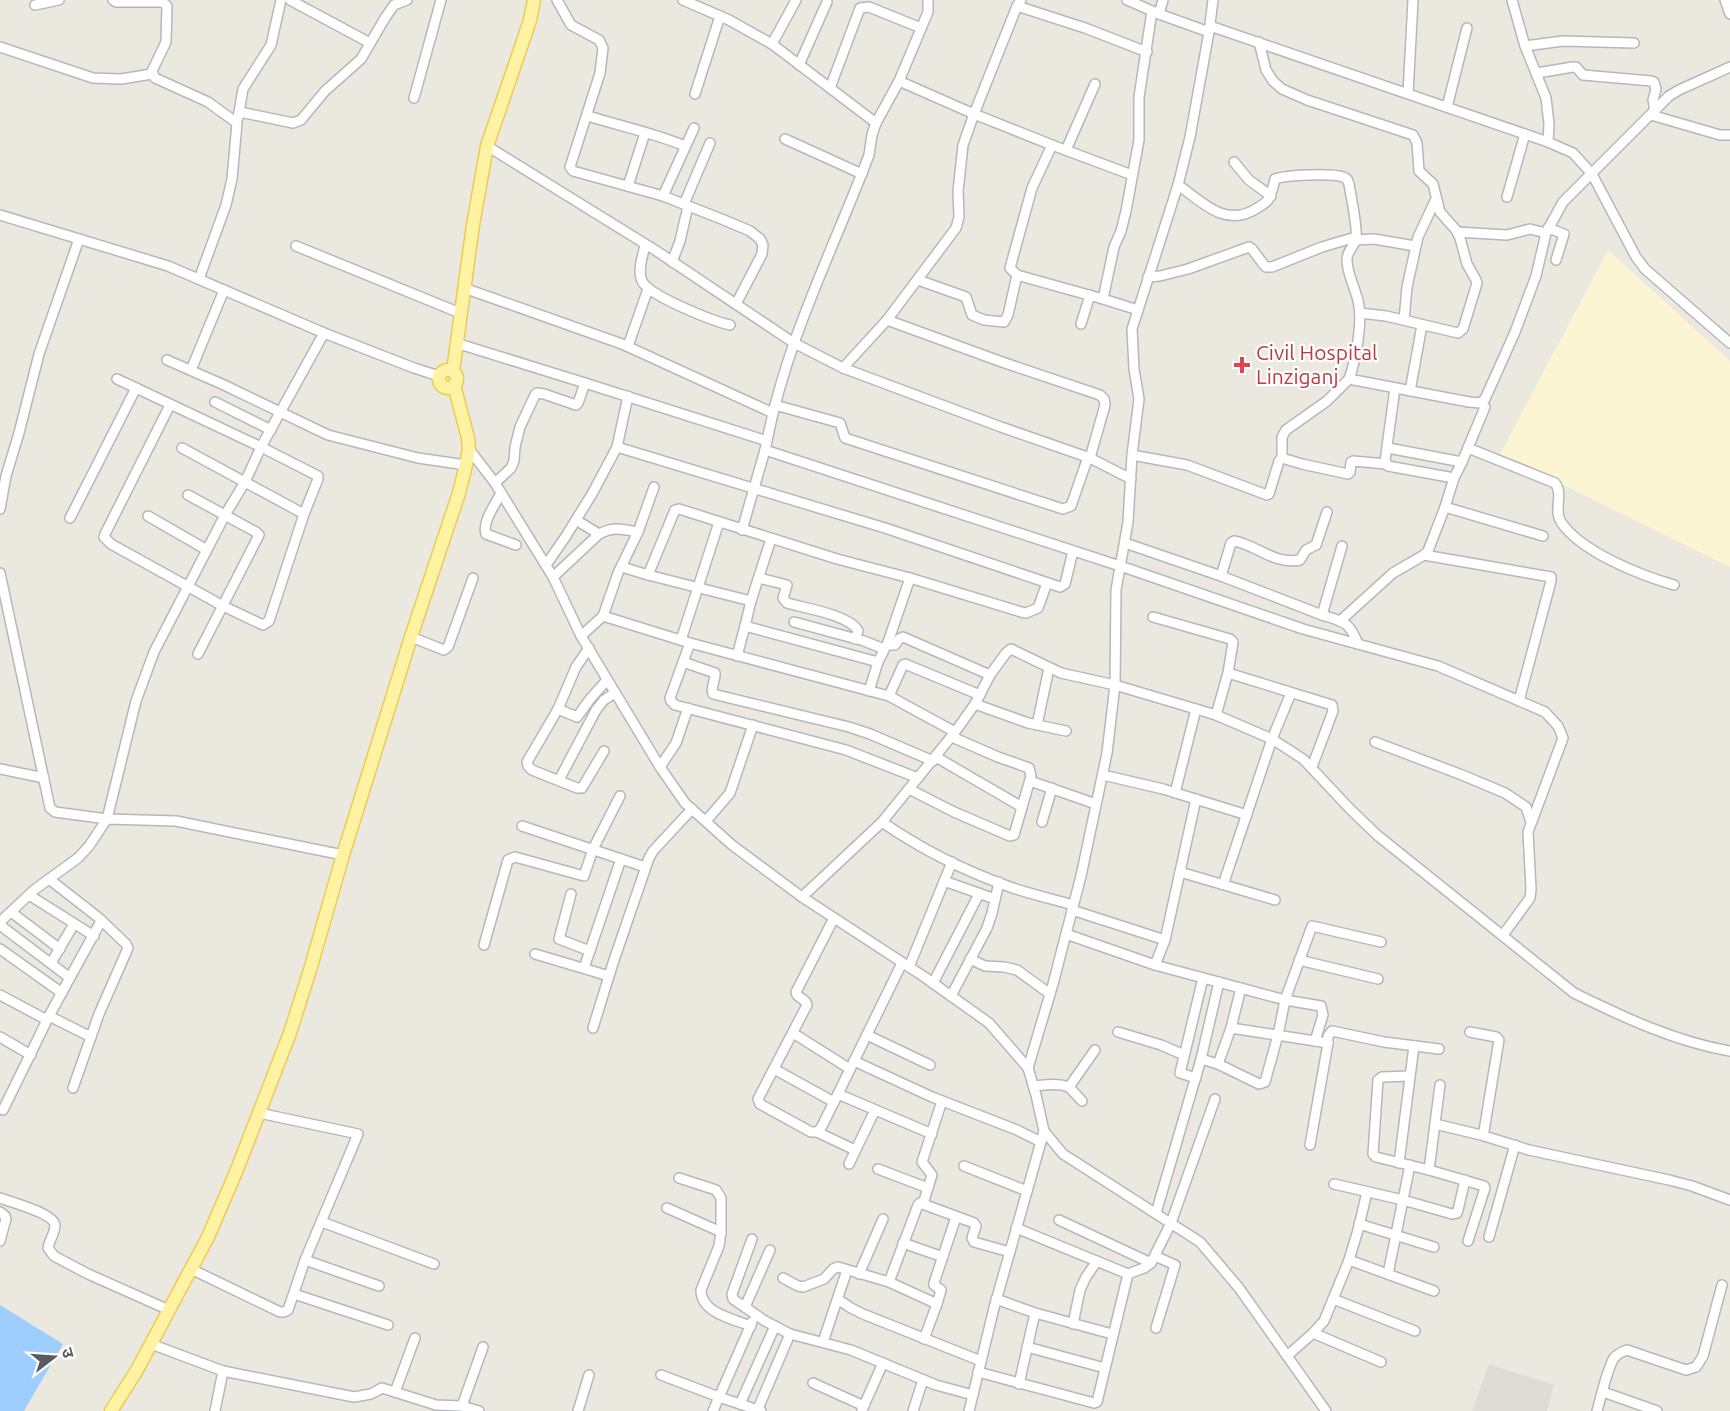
<svg xmlns="http://www.w3.org/2000/svg" width="1730" height="1411" viewBox="0 0 1730 1411" font-family="Ubuntu,'Noto Sans Devanagari',sans-serif">
<style>
.commercial{fill:#fcf5d3}
.industrial{fill:#dedcd7}
.water{fill:#9dcefd}
.lines{fill:none;stroke-linecap:round;stroke-linejoin:round}
.minor-casing{stroke:#b5b7bc;stroke-width:12}
.major-casing{stroke:#edca56;stroke-width:15}
.minor{stroke:#fff;stroke-width:9}
.major{stroke:#fdf3a2;stroke-width:12}
.health-dot{fill:#e0444e;stroke:#fff;stroke-width:2}
.labels{text-anchor:middle;stroke-width:4.5;stroke-linejoin:round;paint-order:stroke}
.health-label{font-size:21px;fill:#be3a42;stroke:#fff;text-anchor:start}
</style>
<rect width="100%" height="100%" fill="#ebe9df"/>
<!-- commercial -->
<path class="commercial" d="M1608,250L1730,361V567L1500,454Z"/>
<!-- industrial -->
<path class="industrial" d="M1489,1364L1554,1385L1547,1411H1472Z"/>
<!-- water -->
<path class="water" d="M0,1305L63,1344L24,1411H0Z"/>
<g class="lines">
<!-- minor casing -->
<g class="minor-casing">
<g id="minor">
<path d="M113,0L116,2H163L167,6L166,42L152,71L155,78L208,102L237,123L232,179L226,205L199,279"/>
<path d="M290,0L370,43"/>
<path d="M557,0L571,25L599,40L603,48L600,73L570,167L573,171L663,196L724,220L750,231L760,239L763,245L762,254L736,304"/>
<path d="M683,0L729,20L772,44L876,123L872,135L869,155C833,250 786,341 767,441"/>
<path d="M1021,0L1017,6L974,114L1052,145L1132,175"/>
<path d="M1127,0L1159,14L1209,32"/>
<path d="M1512,0L1525,46L1546,98L1549,124L1548,142"/>
<path d="M1725,0L1730,14"/>
<path d="M35,5L59,0"/>
<path d="M1017,6L1085,28L1147,52"/>
<path d="M1159,14L1163,0"/>
<path d="M1210,26L1548,142L1573,153L1592,174L1636,257L1645,269L1730,343"/>
<path d="M1259,42L1266,70L1273,81L1282,89L1307,100L1413,135L1417,143L1419,171L1433,184L1440,212L1456,230L1460,238L1467,264L1476,280L1477,283L1463,329L1458,333L1386,316L1360,313"/>
<path d="M772,44L796,0"/>
<path d="M1525,46L1563,41L1634,43"/>
<path d="M0,47L93,78L121,79L152,74"/>
<path d="M799,65L827,2"/>
<path d="M1537,73L1573,67H1576L1583,75L1651,81L1654,82L1656,89L1653,100L1655,111"/>
<path d="M899,81L928,12V0"/>
<path d="M830,88L860,8L869,7L921,28"/>
<path d="M695,94L720,16"/>
<path d="M1408,94L1413,0"/>
<path d="M414,98L441,0"/>
<path d="M1447,107L1467,28"/>
<path d="M240,112L288,122L293,123L301,120L325,91L361,59L385,18L394,5L407,0"/>
<path d="M1651,115L1720,135H1730"/>
<path d="M588,116C620,126 654,133 685,146"/>
<path d="M238,118L243,89L271,45L281,0"/>
<path d="M785,139L862,174"/>
<path d="M1052,145L1032,188L1010,268L1017,275L1103,299L1138,310"/>
<path d="M487,146L655,250L794,343L843,368L1001,427L1090,458L1131,479"/>
<path d="M1066,150L1095,84"/>
<path d="M1234,162L1249,180L1271,196"/>
<path d="M1178,185C1201,201 1223,226 1252,211C1271,201 1270,199 1275,179C1286,175 1332,173 1343,177C1348,179 1347,179 1349,184C1351,196 1358,230 1356,239C1354,247 1346,252 1347,260C1347,274 1355,287 1358,301C1363,320 1356,360 1349,379L1469,402L1480,403L1485,399L1515,332L1536,276L1546,233L1563,202L1669,96L1679,90L1730,67"/>
<path d="M628,186L645,133"/>
<path d="M663,196L694,128"/>
<path d="M1507,197L1525,134"/>
<path d="M684,204L710,143"/>
<path d="M0,215L168,266L324,333L414,368L439,376"/>
<path d="M1548,228L1564,234L1556,260"/>
<path d="M1457,232L1507,235L1530,229L1546,233"/>
<path d="M1356,240L1374,239L1415,246"/>
<path d="M645,245C643,255 637,271 642,281C649,296 713,321 730,325"/>
<path d="M296,246L460,313"/>
<path d="M672,262L680,241L688,206"/>
<path d="M1148,277L1160,276L1188,269L1249,247L1252,249L1264,265L1266,267H1272L1322,247L1356,237"/>
<path d="M918,280L966,297L972,315L984,320L1004,322L1008,315L1017,275"/>
<path d="M464,288L622,344L773,413"/>
<path d="M1103,299L1114,247L1121,231L1126,211L1139,140V97L1152,11"/>
<path d="M887,320L1002,362L1100,395L1104,399L1105,405L1090,458"/>
<path d="M1404,320L1407,287L1418,237L1436,199"/>
<path d="M1081,324L1090,295"/>
<path d="M456,343L585,383L767,441L765,450L1129,569L1303,629L1438,666L1545,712L1558,726L1563,738L1528,832L1531,889L1530,898L1503,935"/>
<path d="M628,346L648,289"/>
<path d="M167,360L224,385L328,435L418,458L466,465"/>
<path d="M843,368L887,320L956,228L959,217L958,191L963,145L974,114L899,81L876,123"/>
<path d="M191,370L224,290"/>
<path d="M117,379L261,447L318,476V479L304,514L269,621L263,625L223,606L111,544L104,537L105,534L170,405"/>
<path d="M1395,388L1385,461L1388,466L1454,478"/>
<path d="M1410,391L1422,325"/>
<path d="M215,402L271,430"/>
<path d="M775,405L840,423L845,438L1063,509L1071,506L1088,457"/>
<path d="M617,447L885,528L1060,587L1065,584L1073,551"/>
<path d="M182,448L304,514"/>
<path d="M1388,448L1462,462"/>
<path d="M1468,448L1555,483C1564,495 1553,510 1561,522C1581,552 1640,575 1674,585"/>
<path d="M469,449L495,483L553,577L581,636L660,767L685,803L732,845L802,897L923,976L989,1023L1028,1068L1036,1095L1044,1131L1063,1154L1200,1242L1239,1288L1326,1411"/>
<path d="M1132,455L1187,465L1267,495L1269,494L1279,461L1282,458L1302,464L1348,474L1350,472L1351,462L1353,461L1386,464"/>
<path d="M1282,458V437L1286,430L1327,401L1349,379"/>
<path d="M495,483L511,468L514,461L515,447L520,427L535,395L537,393L544,394L576,405L578,403L585,383"/>
<path d="M501,493C495,505 482,522 486,534L516,545"/>
<path d="M188,495L256,532L259,535L198,654"/>
<path d="M1445,507L1543,536"/>
<path d="M0,509L6,476L19,433L39,354L79,239"/>
<path d="M148,516L207,550"/>
<path d="M70,518L136,388"/>
<path d="M576,520L599,534C614,526 621,529 638,532"/>
<path d="M742,530L765,450"/>
<path d="M1125,543L1221,576L1322,615L1342,546"/>
<path d="M1424,555L1551,577V581L1519,701"/>
<path d="M546,565L566,536L592,494L617,447L628,396"/>
<path d="M622,567L648,575L751,601L745,626L878,662"/>
<path d="M0,573L50,808L55,812L107,819L136,701L154,652L225,515L245,482L261,447L324,333"/>
<path d="M648,575L675,510L679,509L837,559L910,578L1021,612L1026,613L1038,608L1047,583"/>
<path d="M1221,576L1231,543L1234,541C1257,545 1274,565 1300,560L1306,550L1316,545L1327,512"/>
<path d="M553,577L599,534"/>
<path d="M759,578L787,585L783,598L787,603C804,608 850,615 858,631L855,639"/>
<path d="M751,601L771,539"/>
<path d="M1322,615C1344,622 1349,621 1358,644"/>
<path d="M603,616L690,643L889,696L955,732"/>
<path d="M1153,617L1230,639L1233,642L1228,673L1216,715"/>
<path d="M1340,621L1393,573L1424,555L1428,551L1445,507L1454,478L1462,462L1485,407"/>
<path d="M794,622L864,641L884,649"/>
<path d="M581,636L603,616L618,573L638,532L654,487"/>
<path d="M411,637L444,650L448,647L473,578"/>
<path d="M681,640L719,522"/>
<path d="M690,643L670,698L671,701L675,705L846,750L918,778"/>
<path d="M887,645L910,578"/>
<path d="M589,648L576,667L558,709L527,762L528,766L532,770L577,788H582L604,751"/>
<path d="M737,656L745,626"/>
<path d="M683,662L715,673C716,680 710,687 713,694L849,727L870,734L933,761"/>
<path d="M1228,673L1332,705L1333,711L1312,767"/>
<path d="M869,691L878,662L886,646L887,645H895L899,639L903,637L990,675"/>
<path d="M889,696L903,665L905,664L980,695"/>
<path d="M975,704L1028,723L1066,731"/>
<path d="M558,709L577,717L590,699L607,680"/>
<path d="M1037,725L1049,668"/>
<path d="M1375,742L1462,775L1505,793L1526,807L1531,822"/>
<path d="M936,757L1022,807"/>
<path d="M660,767L676,743L688,708"/>
<path d="M0,769L44,778"/>
<path d="M1103,775L1163,789L1247,815"/>
<path d="M559,780L596,710L604,700L615,693"/>
<path d="M1030,781L1096,804"/>
<path d="M909,789L954,812L1010,836L1014,835L1031,776L1029,768L998,757L952,737"/>
<path d="M1175,793L1196,709"/>
<path d="M706,821L730,793L753,725"/>
<path d="M882,822C921,849 965,871 1010,887C1031,894 1052,899 1073,905"/>
<path d="M1042,822L1052,788"/>
<path d="M522,826L645,867"/>
<path d="M1180,872L1221,884L1224,882L1272,739L1291,693"/>
<path d="M49,879L99,918L126,944L128,948L99,1014L73,1088"/>
<path d="M944,881L995,899"/>
<path d="M1221,884L1275,900"/>
<path d="M571,894L559,939L590,951"/>
<path d="M29,895L94,936"/>
<path d="M802,897L882,822L955,732L975,704L990,675L1006,653L1011,649L1061,673L1115,685L1216,715L1272,739L1303,759L1350,809L1377,835L1574,993C1623,1017 1676,1042 1730,1051"/>
<path d="M1072,910L1165,940"/>
<path d="M11,912L60,949"/>
<path d="M834,918L796,992L797,995L806,1002L807,1005L758,1099L760,1104L811,1132H817L821,1128L834,1102L902,963"/>
<path d="M0,922L34,890L78,858L89,846L107,819L176,821L343,855"/>
<path d="M0,925L70,978"/>
<path d="M1066,934L1155,965L1285,1000L1321,1006L1323,1015L1315,1041"/>
<path d="M484,945L508,860L515,857L584,876L593,849L620,796"/>
<path d="M0,949L62,993"/>
<path d="M535,954L609,976"/>
<path d="M970,959L985,966L1004,967L1017,970L1050,994"/>
<path d="M1299,960L1378,979"/>
<path d="M51,963L74,924"/>
<path d="M1155,965L1165,940L1196,799"/>
<path d="M909,967L952,862"/>
<path d="M584,968L621,859"/>
<path d="M933,983L979,894"/>
<path d="M0,995L47,1020"/>
<path d="M951,996L987,928L992,913L999,882"/>
<path d="M49,1016L91,1037"/>
<path d="M593,1028L613,963L649,858L653,851L692,809"/>
<path d="M1231,1028L1241,988"/>
<path d="M1118,1032L1161,1045L1184,1055"/>
<path d="M793,1033L850,1069"/>
<path d="M867,1035L930,1065"/>
<path d="M0,1037L31,1055"/>
<path d="M1201,1059L1218,1064L1231,1028L1328,1043V1036L1332,1031L1384,1042L1439,1049"/>
<path d="M854,1061L932,1097L1017,1130L1041,1142"/>
<path d="M1218,1064L1259,1084L1265,1082L1278,1035L1285,1000L1312,926L1381,942"/>
<path d="M1028,1068L1053,984L1081,876L1107,753L1115,685L1116,590L1128,522L1132,455L1139,399L1134,369L1132,329L1178,185L1190,137L1209,32L1213,0"/>
<path d="M774,1069L834,1102"/>
<path d="M1410,1076L1382,1077L1378,1080L1373,1154L1376,1157L1429,1170L1484,1186L1485,1188L1468,1241"/>
<path d="M1196,1078L1180,1073L1203,978"/>
<path d="M1033,1086C1046,1085 1057,1083 1069,1087L1095,1050"/>
<path d="M1069,1087L1082,1101"/>
<path d="M838,1094L932,1134"/>
<path d="M3,1110L49,1016L101,921"/>
<path d="M1435,1124L1481,1135L1484,1131L1499,1040L1496,1037L1470,1032"/>
<path d="M817,1132L855,1150"/>
<path d="M1481,1135L1529,1150L1669,1180L1692,1186L1730,1200"/>
<path d="M1310,1145L1328,1043"/>
<path d="M1399,1163L1414,1046"/>
<path d="M849,1164L875,1110"/>
<path d="M964,1166L1027,1191"/>
<path d="M878,1169L928,1188"/>
<path d="M1429,1170L1440,1085"/>
<path d="M679,1178L716,1190L721,1198V1232L719,1246L701,1290C701,1313 733,1319 751,1326"/>
<path d="M1334,1184L1403,1200L1452,1214L1457,1213L1458,1210L1465,1180"/>
<path d="M0,1198C11,1202 53,1213 55,1225C55,1233 49,1241 48,1248L54,1256L88,1274L169,1310"/>
<path d="M923,1204L932,1175L922,1162L942,1101"/>
<path d="M667,1208L721,1232"/>
<path d="M0,1212L5,1216L6,1219L0,1241"/>
<path d="M1156,1213L1201,1059L1219,982"/>
<path d="M1059,1220L1151,1263"/>
<path d="M322,1222L434,1264"/>
<path d="M1359,1224L1434,1247"/>
<path d="M1016,1228L1128,1274"/>
<path d="M1489,1237L1515,1145"/>
<path d="M752,1239L732,1294L733,1299L765,1321L790,1334L851,1350L936,1385L973,1395"/>
<path d="M903,1243L943,1257"/>
<path d="M1155,1256L1175,1265L1156,1328"/>
<path d="M305,1260L379,1286"/>
<path d="M1349,1260L1434,1291"/>
<path d="M191,1269L280,1312H284L288,1310L305,1260L358,1134L259,1113"/>
<path d="M859,1274L883,1219"/>
<path d="M1388,1274L1410,1165"/>
<path d="M783,1278L798,1286L803,1287L824,1279L833,1269L838,1267L889,1282L937,1304L924,1339"/>
<path d="M889,1282L918,1205L920,1203L974,1223L976,1226L972,1238L974,1242L1010,1252"/>
<path d="M294,1294L388,1325"/>
<path d="M996,1299L1035,1313L1112,1334"/>
<path d="M1333,1299L1415,1331"/>
<path d="M839,1300L851,1308L863,1314L981,1361"/>
<path d="M937,1304L941,1290L934,1285V1283L956,1217"/>
<path d="M745,1307L770,1250"/>
<path d="M1073,1324L1080,1290L1086,1277L1097,1261"/>
<path d="M1313,1333L1381,1362"/>
<path d="M823,1342L847,1270"/>
<path d="M151,1344L223,1371L354,1397L371,1394L382,1388L436,1405L462,1406L479,1411"/>
<path d="M1027,1347L1105,1368"/>
<path d="M1287,1356L1313,1333L1324,1321L1349,1260L1358,1230L1367,1192"/>
<path d="M978,1372L1094,1403L1097,1402L1128,1274L1144,1268L1151,1263L1171,1223L1215,1099"/>
<path d="M661,1375L719,1397L761,1411"/>
<path d="M813,1383L864,1406"/>
<path d="M1019,1384L1035,1313"/>
<path d="M395,1392L415,1338"/>
<path d="M1603,1392L1657,1411"/>
<path d="M740,1404L775,1326"/>
<path d="M462,1406L483,1347"/>
<path d="M862,1410L883,1363"/>
<path d="M215,1411L223,1371"/>
<path d="M578,1411L589,1375"/>
<path d="M713,1411L752,1322"/>
<path d="M757,1411L790,1334"/>
<path d="M913,1411L923,1380"/>
<path d="M969,1411L994,1308L1044,1131"/>
<path d="M1597,1411C1601,1397 1607,1369 1614,1358C1618,1353 1622,1352 1627,1350L1686,1370L1696,1367L1703,1356L1722,1285"/>
</g>
</g>
<!-- major casing -->
<g class="major-casing">
<g id="major">
<circle cx="448" cy="379" r="9"/>
<path d="M453,371L473,225L487,146L522,44L530,20L534,0"/>
<path d="M111,1411L137,1370L208,1237L236,1172L290,1033L310,970L343,855L411,637L459,493L466,465L469,449L468,438L454,385"/>
</g>
</g>
<!-- minor -->
<use href="#minor" class="minor"/>
<!-- major -->
<use href="#major" class="major"/>
</g>
<!-- markers -->
<path class="health-dot" d="M1239 356h6v6h6v6h-6v6h-6v-6h-6v-6h6z"/>
<g class="labels">
<!-- health labels -->
<g class="health-label">
<text x="1256" y="360">Civil Hospital<tspan x="1256" dy="24">Linziganj</tspan></text>
</g>
</g>
<!-- north arrow -->
<g transform="translate(54 1357) rotate(73)" stroke="#ffffff" stroke-width="4.5" paint-order="stroke">
<path d="M0-4.5L10 22L0 15L-10 22Z" fill="#585b60"/>
<text y="-9" font-size="16" font-weight="bold" text-anchor="middle" fill="#585b60">उ</text>
</g>
</svg>
